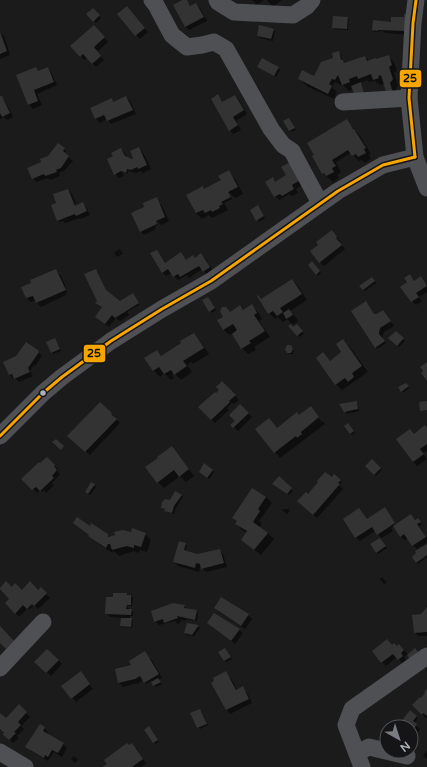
<svg xmlns="http://www.w3.org/2000/svg" width="427" height="767" viewBox="0 0 427 767" font-family="'Varela Round',sans-serif">
<style>
.shadow{fill:#0007}
.building{fill:#333}
.lines{fill:none;stroke-linecap:round;stroke-linejoin:round}
.minor{stroke:#4f5054;stroke-width:17}
.bus-1-casing{stroke:#151517;stroke-width:6}
.bus-1{stroke:#f7a600;stroke-width:3}
.bus-dot{fill:#acb2bb;stroke:#151517;stroke-width:1.5}
.line-badge{stroke:#151517;stroke-width:1.5}
.pale-badge-label{font-size:11px;text-anchor:middle;font-weight:bold;fill:#111}
</style>
<rect width="100%" height="100%" fill="#1b1b1b"/>
<!-- shadow -->
<g class="shadow">
<path d="M184,0H186L191,7L196,4L200,8L207,21L189,30L185,26Z"/>
<path d="M252,0H264L257,5Z"/>
<path d="M267,0H282L273,7Z"/>
<path d="M93,9L101,18L96,23L88,14Z"/>
<path d="M131,11L148,32L140,39L118,14Z"/>
<path d="M348,18L349,19L348,30L335,29L333,28Z"/>
<path d="M392,23L410,35L385,33L383,31L375,32L373,30Z"/>
<path d="M94,26L108,42L97,52L104,60L96,67L87,58L84,60L71,46Z"/>
<path d="M273,29L275,31L273,41L260,38L258,36Z"/>
<path d="M0,33L4,36L10,55L0,59Z"/>
<path d="M338,52L340,54L342,60L345,63L365,57L369,61L388,56L394,62L397,71L394,72L398,85L396,90L398,99L384,84L380,85L375,81L369,82L367,80L360,83L362,85L365,94L353,89L349,91L342,84L341,85L335,82L332,87L337,92L334,99L308,87L299,79L314,77L334,59Z"/>
<path d="M258,67L278,68L280,70L276,77Z"/>
<path d="M48,68L51,72L57,85L37,94L42,105L33,109L29,105L38,72Z"/>
<path d="M218,96L223,103L235,96L239,100L247,114L236,121L241,130L233,134L230,130Z"/>
<path d="M0,97H1L5,101L13,117L7,120L4,117L0,119Z"/>
<path d="M126,97L130,101L136,114L111,124L107,119L100,123L96,119L91,108L112,99L113,101L105,104L107,105Z"/>
<path d="M289,119L296,130L291,132L290,130Z"/>
<path d="M347,121L360,136L371,154L369,155L371,159L365,163L362,160L359,161L351,153L336,162L341,172L337,175L339,178L333,182L323,173L315,155Z"/>
<path d="M58,144L66,151L64,153L73,161L64,171L59,173L60,176L50,180L48,178L36,182L33,178L43,163Z"/>
<path d="M139,148L145,156L151,169L143,173L141,171L136,173L128,171V174L122,172L124,176L119,178L115,174L114,157L121,149L125,153L127,158L132,160Z"/>
<path d="M291,162L302,185L296,189L298,193L292,196L290,194L279,200L275,196L272,179L276,182L287,176Z"/>
<path d="M232,176L236,180L243,194L235,198L228,191L232,199L224,203L228,210L212,218L209,215L202,219L196,213L203,187L205,189Z"/>
<path d="M68,190L72,194L76,204H75V206L83,204L86,207L90,215L81,219L80,218L65,223L63,221L60,222L58,221Z"/>
<path d="M160,204L162,206L169,221L161,225L155,219L158,225L155,226L156,229L144,235L140,231Z"/>
<path d="M260,208L265,218L259,222L251,210Z"/>
<path d="M335,235L340,241L339,242L345,249L324,266L320,262L319,245Z"/>
<path d="M120,249L123,254L117,257L114,252Z"/>
<path d="M156,251L160,255L165,263L185,259L187,261L195,259L201,255L205,258L213,271L207,275L202,269L189,278L187,275L178,280L172,273L166,276L162,272Z"/>
<path d="M314,264L321,273L318,276L317,274Z"/>
<path d="M56,270L61,276L66,287L65,288L67,292L65,293L66,295L41,307L37,303L35,300L31,302L27,298Z"/>
<path d="M96,270L98,272L107,293L120,303L134,296L139,305L127,312L129,315L120,321L116,318L109,327L100,320L103,308L97,302L98,301Z"/>
<path d="M412,277L414,281L421,277L427,285V292L419,297L422,301L416,305L412,301Z"/>
<path d="M292,280L298,286L307,300L290,311L295,316L298,321L293,325L287,319L283,322L278,317L275,319L269,313Z"/>
<path d="M374,280L376,283L365,291L363,289Z"/>
<path d="M208,298L216,310L212,313L203,301Z"/>
<path d="M240,306L244,310L251,306L257,311L262,319L259,321L270,337L254,347L256,350L248,354L242,348L233,333L229,335L223,329L230,312Z"/>
<path d="M383,311L394,326L384,332L382,338L386,343L377,349L376,347L374,315H377Z"/>
<path d="M298,327L304,334L299,337L293,328Z"/>
<path d="M396,332L405,341L399,347L390,338Z"/>
<path d="M198,339L202,344L209,354L193,364L191,362L187,365L192,372L181,380L175,374L172,375L174,378L171,380L164,373L160,377L154,371L146,359L157,351L162,357Z"/>
<path d="M343,340L349,346L368,372L342,390L336,384L323,354L330,361L343,353Z"/>
<path d="M56,341L61,351L53,354L47,343Z"/>
<path d="M292,348L294,351L293,354H289L288,352Z"/>
<path d="M38,352L42,356L35,366L34,365L30,371L33,376L19,382L15,378L13,379L10,375Z"/>
<path d="M222,382L239,400L234,404L232,403L227,408L229,410L215,423L200,407L220,390Z"/>
<path d="M406,384L409,388L403,393L402,391Z"/>
<path d="M356,402L358,404L359,411L347,414L341,405Z"/>
<path d="M100,403L115,417V418L120,423L90,455L72,440Z"/>
<path d="M240,406L252,417L238,431L232,425L236,421Z"/>
<path d="M311,407L315,412H314L322,422L323,421L325,424L280,458L275,452L277,429L300,416Z"/>
<path d="M345,426H350L355,433L352,435Z"/>
<path d="M427,428V451L423,453L427,459L417,466L413,462L398,439L414,434Z"/>
<path d="M176,452L180,457L194,476L186,482L180,476L164,488L158,482L147,467Z"/>
<path d="M47,459L58,469L57,471L60,474L52,483L54,485L46,493L44,490L42,492L40,490L37,493L23,479Z"/>
<path d="M372,460L382,470L376,476L366,466Z"/>
<path d="M212,470L214,472L209,479L200,472Z"/>
<path d="M334,476L342,482L339,485L343,489L317,518L305,507L308,496L332,479Z"/>
<path d="M279,478L293,491L289,495L275,486Z"/>
<path d="M94,485L96,487L90,495L87,493Z"/>
<path d="M182,495L183,497L176,508L174,514L167,512L165,510L162,508L170,502Z"/>
<path d="M266,497L272,503L259,521L262,523L259,528L268,533L274,539L261,555L249,546L247,533L242,530L236,524L238,522L233,518Z"/>
<path d="M283,509H288L290,510L287,514L282,510Z"/>
<path d="M386,510L396,525L411,516L416,520L419,521L422,524L419,526L427,538V543L418,548L420,550L427,545V557L419,563V564L416,563L418,550L413,545L408,538L404,540L401,536L394,526L391,528L393,531L380,539L387,548L378,554L371,545L381,538L375,531L360,541L356,537L367,520Z"/>
<path d="M89,527L107,535L110,537L116,535L131,534H145L151,540L147,552L140,550L139,553L134,551L119,556L114,551L112,553L95,541L89,536Z"/>
<path d="M185,544L187,546L185,552L197,555L219,550L223,554L227,567L206,572L202,568L201,564L199,572L178,566L174,562Z"/>
<path d="M382,577L387,583L384,584L380,579Z"/>
<path d="M12,589L22,591H38L41,589L50,598L38,609L33,604L31,605L33,606L29,610L28,608L19,617L6,603L11,599Z"/>
<path d="M127,594L133,598L132,606H126L133,612V616H130V619L133,621L132,628L123,627L121,626L122,618L110,617L106,613L114,598Z"/>
<path d="M184,606L188,610L197,611L198,613L197,621L186,619V621L181,620V622L177,624L175,621L159,625L155,621Z"/>
<path d="M215,608L248,615L252,619L245,629L219,612Z"/>
<path d="M427,608V636H418L415,632Z"/>
<path d="M198,626L200,628L194,636L187,635L185,633Z"/>
<path d="M212,627L239,630L243,633L235,644Z"/>
<path d="M399,645L408,654L404,657L406,660L402,663L397,657L386,666L382,662Z"/>
<path d="M227,651L232,659L226,662L224,661Z"/>
<path d="M149,658L152,660L162,678L158,680L162,684L156,687L151,681L146,684L143,680L139,683L123,687L119,683L132,666Z"/>
<path d="M58,660L62,664L51,676L36,662Z"/>
<path d="M84,677L93,689L94,688L76,702L62,686Z"/>
<path d="M231,678L237,690L245,692L248,694L252,703L230,714L227,710L213,683Z"/>
<path d="M427,690V717L426,718L413,705L425,703Z"/>
<path d="M19,706L30,717L21,726L24,729L17,736L19,738L13,743L2,732L3,731L0,728V714L6,720Z"/>
<path d="M200,710L202,712L208,725L200,729L198,727Z"/>
<path d="M410,711L418,718L414,724L420,729L411,741V727H398Z"/>
<path d="M44,728L48,732L47,734L63,744L67,748L62,757L54,752L48,761L31,751L27,747Z"/>
<path d="M151,729L159,742L155,744L146,730Z"/>
<path d="M136,748L146,764L141,767H104Z"/>
<path d="M427,750V759L423,756Z"/>
<path d="M74,756L78,760L75,763L71,759Z"/>
</g>
<!-- building -->
<g class="building">
<path d="M182,0H187L190,6L196,3L204,17L185,27L173,5Z"/>
<path d="M127,6L145,28L135,36L117,14Z"/>
<path d="M93,8L100,15L93,22L86,14Z"/>
<path d="M404,14L408,15L407,31L378,30V31L372,30L373,20L391,22V17H404Z"/>
<path d="M333,16L348,17L347,29L332,28Z"/>
<path d="M94,25L105,37L94,47L101,56L92,64L83,54L80,57L70,46Z"/>
<path d="M259,25L274,29L271,39L257,36Z"/>
<path d="M0,32L7,51L0,54Z"/>
<path d="M339,51L341,60H343L344,63L365,56L367,61L376,58V59L389,55L392,65L389,67L393,79L390,83L393,93L387,95L381,75L378,76L379,78L373,80L371,74L358,79L357,76L349,79L350,82L342,85L338,75L335,80L332,79L329,84L332,86L328,94L298,79L302,70L314,76L321,62L333,58L332,53Z"/>
<path d="M262,58L279,67L274,76L257,67Z"/>
<path d="M36,67L38,71L48,67L54,82L34,90L38,101L28,105L16,75Z"/>
<path d="M361,82L364,93L355,96L351,86Z"/>
<path d="M218,94L222,102L235,95L244,110L233,117L238,125L229,131L211,99Z"/>
<path d="M0,96H2L10,113L2,117L0,113Z"/>
<path d="M126,96L133,110L107,121L104,115L95,119L90,108L112,98L113,102Z"/>
<path d="M289,118L295,128L289,131L283,121Z"/>
<path d="M347,119L353,129H354L366,148L364,149L366,153L358,157L356,154L352,156L348,150L332,160L336,166L332,168L334,172L326,176L324,173L322,174L312,156L314,155L307,143Z"/>
<path d="M58,143L65,148L63,151L69,156L61,168L56,170L57,172L45,176L44,174L32,179L27,168L41,162L40,159L48,156Z"/>
<path d="M139,147L147,165L138,169L137,167L131,170L127,169L126,173L121,171L114,175L107,159L113,156L111,153L121,148L125,156L132,159L133,158L130,151Z"/>
<path d="M292,161L299,181L292,185L294,189L282,196L280,194L274,197L265,182L273,177L275,182L286,175L281,167Z"/>
<path d="M229,170L238,187L228,192L231,197L221,202L223,204L219,206L220,208L212,212L211,210L205,213L203,210L196,213L186,195L203,186L204,189L221,180L218,176Z"/>
<path d="M68,189L75,206L83,202L87,211L76,216L75,214L57,221L51,205L56,203L53,194Z"/>
<path d="M157,197L165,217L156,221L157,224L140,232L131,213L144,207L143,203Z"/>
<path d="M258,205L264,216L256,221L250,210Z"/>
<path d="M332,230L337,237L336,238L342,245L319,263L310,251L318,245L316,242Z"/>
<path d="M157,250L165,263L181,252L186,260L193,255L195,258L201,253L210,267L203,272L199,266L180,277L178,274L173,277L168,269L162,273L150,253Z"/>
<path d="M312,261L320,271L316,275L308,265Z"/>
<path d="M56,269L66,290L36,303L33,296L26,298L21,287L31,283L30,280Z"/>
<path d="M96,269L106,290L120,301L133,293L139,303L115,318L112,315L105,324L95,317L102,307L95,303L97,301L84,274Z"/>
<path d="M410,274L414,281L421,276L427,286L416,293L419,297L411,302L400,287L407,282L404,278Z"/>
<path d="M372,277L375,281L363,290L359,286Z"/>
<path d="M292,279L302,294L280,308L283,312L277,316L273,311L268,314L257,296L258,295L261,299Z"/>
<path d="M208,297L215,308L209,312L202,300Z"/>
<path d="M366,301L374,314H377L383,310L391,321L380,328L379,334L385,341L375,348L351,311Z"/>
<path d="M252,304L257,313L254,315L265,331L249,341L251,343L241,349L232,334L237,330L233,324L223,330L217,320L223,317L220,311L222,307H226L230,312L240,305L243,310Z"/>
<path d="M289,309L293,315L286,319L283,313Z"/>
<path d="M291,324L293,327L297,324L303,331L297,336L288,326Z"/>
<path d="M396,331L404,338L397,346L388,338Z"/>
<path d="M194,333L204,348L183,361L187,366L174,375L171,370L164,374L159,367L153,371L144,358L157,350L161,356L181,343L180,341Z"/>
<path d="M55,338L60,349L51,353L46,342Z"/>
<path d="M343,339L362,366L352,373L354,377L348,382L345,378L335,385L316,358L323,352L330,361L341,352L336,344Z"/>
<path d="M26,342L38,350L39,352L28,368L30,372L14,379L12,374L9,375L3,362L16,356Z"/>
<path d="M287,345H291L293,349L291,353H287L285,349Z"/>
<path d="M427,362V381L421,373L423,371L420,367Z"/>
<path d="M222,381L236,395L229,401L230,402L226,406L211,420L198,407L215,392L216,393L219,390L216,387Z"/>
<path d="M406,383L409,386L401,392L398,387Z"/>
<path d="M357,401L358,409L344,412L339,404Z"/>
<path d="M427,401V410L420,411L419,402Z"/>
<path d="M100,402L112,413L111,414L117,419L85,452L67,436Z"/>
<path d="M240,404L249,413L233,428L230,425L235,421L229,415Z"/>
<path d="M311,406L319,417L301,432L302,434L297,438L296,436L274,453L255,429L269,418L277,428L297,412L299,415Z"/>
<path d="M348,423L354,431L350,434L344,426Z"/>
<path d="M425,425L427,428V444L420,449L424,454L413,462L396,439L410,429L414,434Z"/>
<path d="M56,439L64,446L61,450L52,442Z"/>
<path d="M172,446L189,469L179,477L174,470L157,483L145,467L158,458L157,457Z"/>
<path d="M47,457L55,465L54,466L57,470L52,476L54,478L40,491L36,487L32,490L21,479L39,462L40,463Z"/>
<path d="M372,459L381,468L374,475L365,466Z"/>
<path d="M204,463L213,470L207,478L199,472Z"/>
<path d="M325,472L332,477L334,474L341,480L338,483L340,484L313,515L297,501L306,492L308,494L318,482L317,481Z"/>
<path d="M279,476L292,488L287,494L272,484Z"/>
<path d="M91,482L95,484L88,494L85,492Z"/>
<path d="M252,488L266,497L258,509L260,511L253,522L268,533L254,550L241,540L247,531L235,524L237,521L232,518Z"/>
<path d="M175,491L182,495L174,506L172,513L164,511L165,509L161,508L162,502L165,499L170,500Z"/>
<path d="M385,507L395,523L377,535L372,527L355,538L343,519L359,508L367,519Z"/>
<path d="M411,514L415,520L418,518L421,522L417,524L426,537L412,546L404,534L400,537L393,526Z"/>
<path d="M77,517L90,526L91,523L108,534V537L115,535L114,532L123,530L131,532L132,528L146,533L141,547L134,545V548L127,546L112,550L110,544H108L106,548L88,536L89,535L73,523Z"/>
<path d="M380,538L386,546L376,553L370,544Z"/>
<path d="M179,541L186,543L184,550L197,554L220,549L224,563L201,569L200,564L196,563L195,568L173,562Z"/>
<path d="M427,544V555L416,563L412,557L416,553L415,551Z"/>
<path d="M6,581L12,587L15,583L22,590L30,581L38,590L41,587L47,593L34,606L32,604L27,609L23,605L15,614L5,603L9,599L0,589V588Z"/>
<path d="M113,593H127V595H131V605H127L126,609H132L131,615L105,614L106,597H113Z"/>
<path d="M221,597L249,614L241,626L214,608Z"/>
<path d="M173,603L185,605L184,608L197,610L195,620L177,616L178,618L164,623L163,619L154,622L151,611Z"/>
<path d="M427,607V632L414,633L412,615L421,614Z"/>
<path d="M214,613L240,629L231,641L207,623Z"/>
<path d="M121,618H132L131,627L120,626Z"/>
<path d="M187,623L199,625L192,635L184,633Z"/>
<path d="M0,626L14,641L6,649L0,643Z"/>
<path d="M387,639L392,645L394,643L397,646L399,644L404,650L401,653L403,656L398,660L393,654L381,663L372,651Z"/>
<path d="M225,648L231,657L224,661L218,652Z"/>
<path d="M415,648L421,656L413,663L407,655Z"/>
<path d="M47,649L59,660L46,673L34,662Z"/>
<path d="M145,651L159,674L144,683L140,676L135,679L118,683L115,669L131,665L129,661Z"/>
<path d="M81,671L90,684L71,699L61,686Z"/>
<path d="M226,671L236,690L243,686L249,699L226,710L211,683L214,681L213,678Z"/>
<path d="M158,678L161,682L153,686L151,682Z"/>
<path d="M427,689V716L423,713L422,715L412,705L420,697L421,698L425,693L424,692Z"/>
<path d="M19,704L27,712L18,722L21,725L14,732L16,733L9,740L2,734L4,733L0,729V713L6,718Z"/>
<path d="M200,709L207,724L197,728L190,713Z"/>
<path d="M410,710L417,716L413,721L417,724L411,733V727H397Z"/>
<path d="M40,724L45,727L43,731L64,743L58,753L52,750L48,757L45,755L44,758L25,747Z"/>
<path d="M149,726L158,740L153,743L144,730Z"/>
<path d="M127,743L129,745L132,743L143,759L132,767H102L107,764L104,760Z"/>
</g>
<g class="lines">
<!-- minor -->
<g class="minor">
<path d="M152,0L156,5L172,35L187,47L202,45L214,42L226,49L271,129L283,145L292,151L320,203"/>
<path d="M217,0L218,2L234,12L293,15L307,6L312,0"/>
<path d="M416,0L413,23L409,98L415,157L427,188"/>
<path d="M343,102L409,98"/>
<path d="M0,436L43,393L62,377L111,341L162,309L211,281L338,191L383,165L415,157"/>
<path d="M0,668L43,622"/>
<path d="M0,752L25,767"/>
<path d="M357,753L369,747L407,756"/>
<path d="M362,767L346,725L352,709L427,656"/>
</g>
<!-- bus-1 casing -->
<g class="bus-1-casing">
<g id="bus-1">
<path d="M415,157L409,98L413,23L416,0"/>
<path d="M0,436L43,393L62,377L111,341L162,309L211,281L338,191L383,165L415,157"/>
</g>
</g>
<!-- bus-1 -->
<use href="#bus-1" class="bus-1"/>
</g>
<!-- markers -->
<circle class="bus-dot" cx="43" cy="393" r="3.5"/>
<g class="line-badge">
<rect x="399" y="69" width="23" height="19" rx="4" fill="#f7a600"/>
<rect x="83" y="344" width="23" height="19" rx="4" fill="#f7a600"/>
</g>
<g class="pale-badge-label">
<text x="410" y="82">25</text>
<text x="94" y="357">25</text>
</g>
<!-- north arrow -->
<g transform="translate(399 739) rotate(141)"><circle r="19" fill="#151517" stroke="#515459"/>
<path d="M0-3L7 15L0 10L-7 15Z" fill="#797d83"/>
<text y="-6" font-size="11" font-weight="bold" text-anchor="middle" fill="#acb2bb">N</text>
</g>
</svg>
